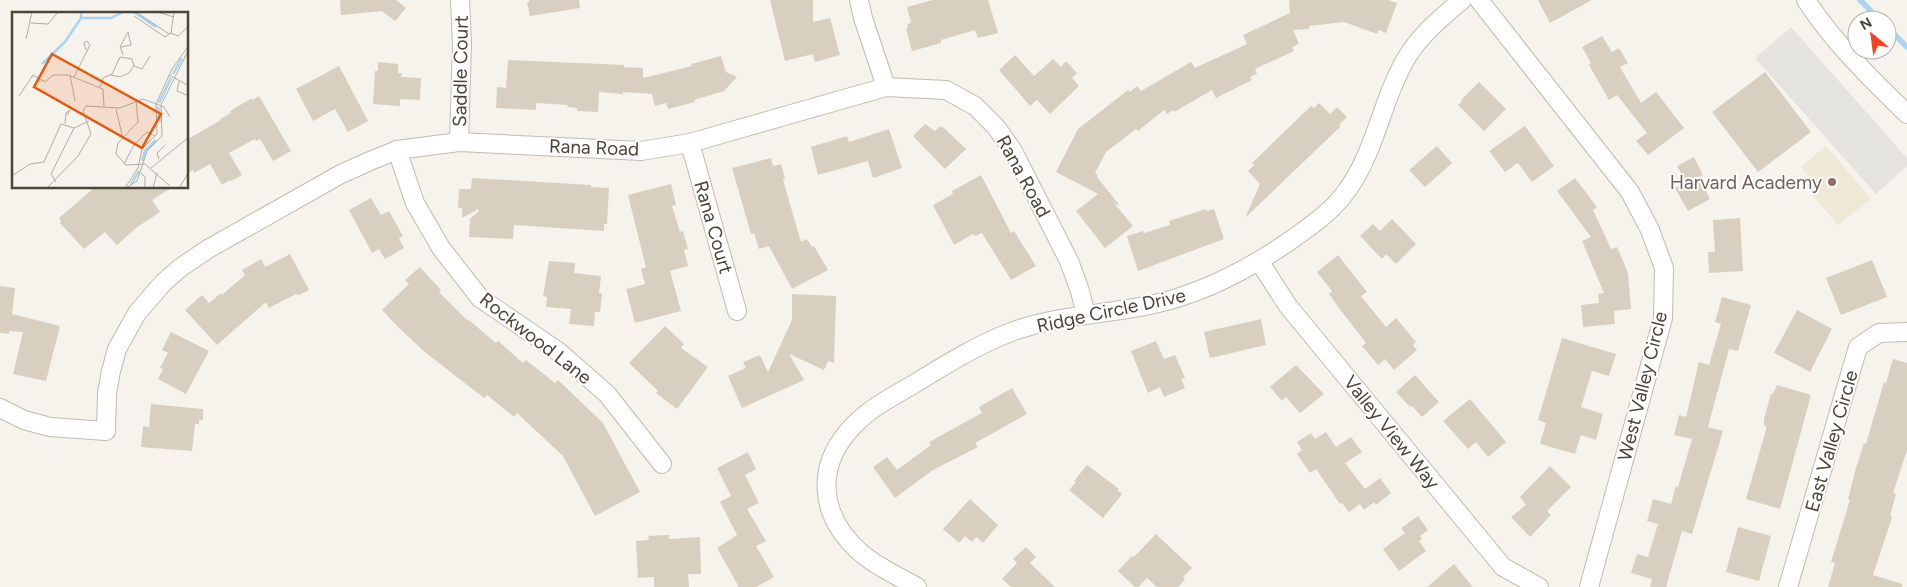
<svg xmlns="http://www.w3.org/2000/svg" width="1907" height="587" viewBox="0 0 1907 587" font-family="Figtree,sans-serif">
<style>
.education{fill:#efe8d6}
.parking{fill:#e5e3e0}
.lines{fill:none;stroke-linecap:round;stroke-linejoin:round}
.stream{stroke:#a9d4f2;stroke-width:5.5}
.building{fill:#d8cfc1}
.minor-casing{stroke:#c2bbae;stroke-width:20}
.minor{stroke:#fff;stroke-width:18}
.education-dot{fill:#8d6e63;stroke:#fff;stroke-width:2}
.labels{text-anchor:middle;stroke-width:4;stroke-linejoin:round;paint-order:stroke}
.street-label{font-size:19px;fill:#4b4439;stroke:#fff}
.education-label{font-size:19px;fill:#785e54;stroke:#fff;text-anchor:end}
.inset-river{fill:none;stroke:#a9d4f2;stroke-width:2.5}
.inset-road{fill:none;stroke:#b2ada4;stroke-width:1}
.view{fill:#e8590c;fill-opacity:0.15;stroke:#e8590c;stroke-width:2.5}
.inset-edge{fill:none;stroke:#4b4439;stroke-width:2.5}
</style>
<rect width="100%" height="100%" fill="#f6f3ec"/>
<!-- education -->
<path class="education" d="M1826,146L1871,199L1838,225L1804,185L1811,179L1801,167Z"/>
<!-- parking -->
<path class="parking" d="M1791,27L1907,158V166L1876,194L1755,58Z"/>
<g class="lines">
<!-- stream -->
<g class="stream">
<path d="M1860,0L1880,20"/>
<path d="M1887,27L1907,47"/>
</g>
</g>
<!-- building -->
<g class="building">
<path d="M340,0H396L406,8L395,21L382,11L341,15Z"/>
<path d="M529,0H579L580,8L530,16L527,2H529Z"/>
<path d="M770,0H813V22L830,18L840,55L815,62L813,54L785,61Z"/>
<path d="M933,0H988L998,33L978,38L975,30L941,40V43L912,51L906,29L908,28L907,24L911,23L907,7Z"/>
<path d="M1289,0H1388L1397,3L1386,33L1379,30L1377,34L1344,22L1309,26V29L1293,30L1299,44L1292,47L1294,51L1255,69L1257,74L1250,77L1252,80L1216,98L1212,90L1174,112L1173,110L1167,114L1164,110L1138,131L1136,129L1106,152L1095,173L1098,175L1097,177L1120,206L1114,203L1133,226L1105,248L1076,211L1098,194L1056,172L1078,129L1128,90L1130,92L1137,86L1141,91L1191,62L1195,68L1247,44L1243,35L1290,13Z"/>
<path d="M1538,0H1592L1550,23Z"/>
<path d="M1602,36L1612,52L1619,48L1628,63L1620,67L1641,103L1656,92L1684,128L1648,155L1636,141L1647,133L1617,95L1609,100L1589,65L1591,63L1582,47Z"/>
<path d="M1015,55L1034,76L1053,59L1061,67L1066,61L1077,73L1072,78L1079,86L1050,114L1037,100L1030,106L999,70Z"/>
<path d="M721,56L726,72L737,77L724,91L694,100L695,102L668,109L666,103L655,106L652,94L623,92V94L599,92L598,112L577,111V108L567,107L568,105L536,103V110L496,108L497,87L506,88L508,60L624,65V67L643,68V78L692,66L691,64Z"/>
<path d="M378,62L398,64V73H402L401,77L421,78L420,100L400,99V106L373,104L375,71H378Z"/>
<path d="M339,66L368,121L348,132L335,109L313,121L296,89Z"/>
<path d="M1765,72L1811,132L1758,172L1712,112Z"/>
<path d="M1479,82L1506,109L1484,131L1458,105L1462,101L1461,100Z"/>
<path d="M259,96L291,151L273,161L260,139L256,141L255,139L229,153L242,175L231,181L230,180L222,185L210,164L194,173L193,170L188,173V139L221,120L220,119L231,113L230,111L252,98L253,100Z"/>
<path d="M1319,103L1330,114L1337,107L1347,117L1339,125L1341,126L1245,218L1260,184L1248,171L1254,165L1252,163L1311,106L1314,108Z"/>
<path d="M925,124L935,131L940,126L942,128L943,127L966,149L945,169L913,136Z"/>
<path d="M1525,126L1554,166L1532,182L1518,163L1505,172L1489,151Z"/>
<path d="M889,129L902,168L873,178L868,161L818,175L811,147L847,136L849,142Z"/>
<path d="M1437,146L1452,163L1425,187L1409,170Z"/>
<path d="M1694,157L1703,175L1699,177L1710,199L1688,211L1675,188L1686,182L1677,166Z"/>
<path d="M771,158L773,166L781,164L785,179L783,180L801,242L807,239L812,247L814,246L828,270L792,289L769,246L759,249L754,233L751,234L732,168Z"/>
<path d="M981,175L1011,233L1014,231L1036,266L1011,280L982,233L975,236L973,234L954,245L933,205L953,194L952,191Z"/>
<path d="M472,178L591,185V187L609,188L607,224H604V231L514,225L513,239L469,237L470,219L479,211L478,209L462,218V208H458L459,189H471Z"/>
<path d="M1575,178L1597,207L1593,210L1611,249L1617,247L1628,273L1631,309L1614,311L1615,324L1583,327L1581,305L1599,303L1598,294L1604,293L1582,241L1591,237L1557,191Z"/>
<path d="M671,184L676,205L672,206L680,232L683,231L688,249L684,250L688,266L670,271L681,311L635,323L626,289L645,284L641,269L646,267L628,195Z"/>
<path d="M94,188H171L152,200L160,212L136,228L117,245L105,232L84,249L60,223L61,221L59,218Z"/>
<path d="M371,198L381,215L389,211L403,236L399,238L404,248L385,259L379,249L372,253L349,210Z"/>
<path d="M1206,209L1207,211L1214,209L1224,239L1138,271L1127,236L1143,231L1144,233L1170,225L1169,221Z"/>
<path d="M1740,218L1743,271L1709,273L1708,252H1715L1713,220Z"/>
<path d="M1392,219L1416,244L1396,264L1386,254L1382,259L1360,236L1373,224L1380,231Z"/>
<path d="M290,254L309,290L299,295L296,294L269,308L266,302L217,345L185,310L202,295L209,303L221,293L222,295L245,275L242,270L261,259L265,267Z"/>
<path d="M1338,255L1367,292L1361,296L1386,327L1396,318L1416,342L1413,345L1417,350L1394,370L1385,359L1378,365L1362,346L1366,343L1339,308L1329,294L1332,291L1317,272Z"/>
<path d="M1872,260L1887,297L1841,315L1826,278Z"/>
<path d="M549,261L575,263L574,273L601,276L599,293H602L600,312H595L594,326L569,324L571,309L546,307L547,297L543,296Z"/>
<path d="M420,267L441,290L439,292L468,321L469,320L496,343L498,341L523,363L526,360L555,383L558,380L603,423L640,492L595,516L563,456L517,413L514,417L487,395L484,398L426,353L400,329L382,310L409,284L405,280Z"/>
<path d="M0,286L15,288L12,314L60,326L46,381L13,374L23,332L9,331V334L0,333Z"/>
<path d="M792,294L836,296L834,363L828,361L824,370L789,354L804,380L742,408L728,376L746,368L743,362L760,355L768,372L792,320Z"/>
<path d="M1722,297L1751,305L1738,351L1729,349L1708,427L1723,431L1692,534L1682,531L1666,587H1650L1652,579L1631,573L1637,554L1648,557L1658,524L1647,521L1653,499L1671,504L1676,486L1678,487L1692,439L1674,435L1679,415L1686,417L1699,362L1709,365L1721,324L1715,322Z"/>
<path d="M1797,310L1832,329L1810,372L1774,353Z"/>
<path d="M1261,319L1266,345L1210,358L1204,332Z"/>
<path d="M665,326L684,344L681,348L708,367L677,409L656,393L658,391L629,363Z"/>
<path d="M171,332L209,351L186,394L158,379L163,369L160,368L168,353L162,350Z"/>
<path d="M1562,338L1616,354L1609,376L1592,371L1581,407L1603,414L1596,440L1581,435L1575,454L1540,444L1546,423L1538,420Z"/>
<path d="M1156,341L1164,359L1175,355L1185,378L1181,379L1185,388L1164,397L1160,387L1148,393L1131,351Z"/>
<path d="M1893,359L1907,363V450L1893,493L1896,494L1890,516L1892,517L1873,575L1902,584V587H1828L1835,563L1831,562L1850,500L1848,499L1856,468L1864,443L1866,444L1884,382L1886,383Z"/>
<path d="M1296,365L1324,394L1300,413L1286,397L1282,401L1270,387Z"/>
<path d="M1415,375L1439,402L1422,417L1412,406L1410,407L1396,392Z"/>
<path d="M1777,385L1811,395L1780,509L1746,499L1766,430V426L1764,425V419L1771,394H1773Z"/>
<path d="M1012,388L1027,414L975,443L978,447L933,470L895,498L873,467L887,457L897,470L931,445L929,442L982,413L979,407Z"/>
<path d="M1470,399L1506,442L1488,457L1476,442L1468,449L1443,421Z"/>
<path d="M151,404L203,409V420H199V424H195L192,451L141,447L143,426L149,427Z"/>
<path d="M1326,432L1336,447L1351,437L1362,452L1345,463L1365,489L1380,478L1391,493L1376,505L1374,502L1364,510L1360,504L1349,512L1342,503L1340,504L1316,469L1310,473L1297,454L1302,450L1297,442L1311,433L1315,439Z"/>
<path d="M748,452L756,469L745,475L759,503L747,509L766,541L756,546L774,577L756,587H739L717,548L737,535L720,502L731,496L717,468Z"/>
<path d="M1087,465L1119,489L1117,490L1122,494L1103,518L1069,490L1076,482L1074,481Z"/>
<path d="M1550,466L1571,487L1547,511L1551,515L1530,537L1511,517L1526,505L1520,497Z"/>
<path d="M970,499L998,525L983,543L976,537L972,542L965,536L959,543L943,529Z"/>
<path d="M1418,516L1428,530L1420,536L1422,539L1419,541L1426,551L1399,571L1383,549L1405,533L1401,528Z"/>
<path d="M1738,527L1771,536L1759,581L1726,572Z"/>
<path d="M1156,534L1192,568L1183,577L1185,579L1178,587H1157L1147,578L1138,587H1135L1118,571L1132,556L1134,557Z"/>
<path d="M669,535V539L700,537L701,574H688L689,587H654V577L638,578L636,541L649,540L648,536Z"/>
<path d="M1026,547L1036,557L1030,563L1055,587H1011L1002,579L1017,563L1013,559Z"/>
<path d="M1454,564L1473,587H1427Z"/>
</g>
<g class="lines">
<!-- minor casing -->
<g class="minor-casing">
<g id="minor">
<path d="M859,0L863,18L886,87"/>
<path d="M1479,0L1630,192L1650,230L1664,268L1663,318L1589,587"/>
<path d="M1806,0C1834,43 1870,78 1907,114"/>
<path d="M459,142L462,44L460,0"/>
<path d="M690,143L737,311"/>
<path d="M397,150L415,203L441,248L480,298L559,352L607,394L662,464"/>
<path d="M1259,261L1288,306L1503,567L1539,587"/>
<path d="M0,408L24,420L50,427L106,431L107,393L111,371L117,349L137,313L163,283L180,268L208,249L341,174L370,161L397,150L459,142L641,151L690,143L886,87L946,90L975,106L996,127L1013,151L1069,261L1079,288L1086,314"/>
<path d="M917,587C898,576 877,567 861,553C818,515 814,464 856,423C873,406 894,396 914,384C945,365 977,345 1011,332C1065,312 1123,315 1177,298C1225,283 1269,257 1309,227C1323,217 1338,204 1348,189C1376,150 1382,99 1407,57C1421,34 1442,17 1462,0"/>
<path d="M1788,587L1858,347L1879,333L1907,332"/>
</g>
</g>
<!-- minor -->
<use href="#minor" class="minor"/>
</g>
<!-- markers -->
<circle class="education-dot" cx="1832" cy="182" r="5"/>
<g class="labels">
<!-- street labels -->
<g class="street-label">
<text transform="translate(460 71) rotate(-89)" y="7">Saddle Court</text>
<text transform="translate(594 147) rotate(2)" y="7">Rana Road</text>
<text transform="translate(1024 176) rotate(61)" y="7">Rana Road</text>
<text transform="translate(714 227) rotate(74)" y="7">Rana Court</text>
<text transform="translate(1111 310) rotate(-12)" y="7">Ridge Circle Drive</text>
<text transform="translate(536 338) rotate(38)" y="7">Rockwood Lane</text>
<text transform="translate(1642 386) rotate(-76)" y="7">West Valley Circle</text>
<text transform="translate(1392 432) rotate(51)" y="7">Valley View Way</text>
<text transform="translate(1831 441) rotate(-74)" y="7">East Valley Circle</text>
</g>
<!-- education labels -->
<g class="education-label">
<text x="1822" y="189">Harvard Academy</text>
</g>
</g>
<!-- overview -->
<g transform="translate(12 12)">
<rect width="176" height="176" fill="#f6f3ec"/>
<path class="inset-river" d="M122,0L144,15M69,6H99L111,0M30,52L53,30L69,6V0M161,62L170,46M147,91L159,66M146,95L149,110M130,149L133,139L144,128M119,172L127,159"/>
<path class="inset-road" d="M124,0L157,22M145,0L162,5M122,4L153,25L159,21L162,0M19,11L36,12L46,0M159,21L166,24L177,14M14,27L20,0M109,35L119,33L116,20L109,33L108,34L111,43M122,54L130,57L138,44M58,63L63,89M157,63L177,74M62,65L78,33L75,29L72,31L74,38M167,69L165,79L177,84M88,75L91,66L100,62L108,45L120,47L122,54L117,61L108,65L99,63M7,84L21,63L33,70L41,63H56L91,77L92,94M124,88L126,110L106,131L104,142L114,153L133,152L158,174M104,97L111,127M53,112L54,101L58,98L55,103M62,116L77,109M147,147L145,141L153,133M112,152L122,133L135,120L143,124M139,156L177,125M129,161L133,165V176M0,164L18,152L32,150L49,112L62,116M44,170L39,162L62,116M35,176L66,144L79,122L71,99L74,94L108,96L131,87L152,95L158,105M113,176L126,156L130,137L145,122L144,92L160,57L177,33M114,176L125,169L135,139L150,124L149,93L177,37M141,176L145,161M167,176L177,160"/>
<path class="view" d="M40,42L149,102L130,136L22,75Z"/>
<rect width="176" height="176" class="inset-edge"/>
</g>
<!-- north arrow -->
<g transform="translate(1872 35) rotate(331)"><circle r="24" fill="#ffffff" stroke="#b7b4b0"/>
<path d="M0-4L9 19L0 12L-9 19Z" fill="#fc3f1d"/>
<text y="-8" font-size="14" font-weight="bold" text-anchor="middle" fill="#4b4439">N</text>
</g>
</svg>
